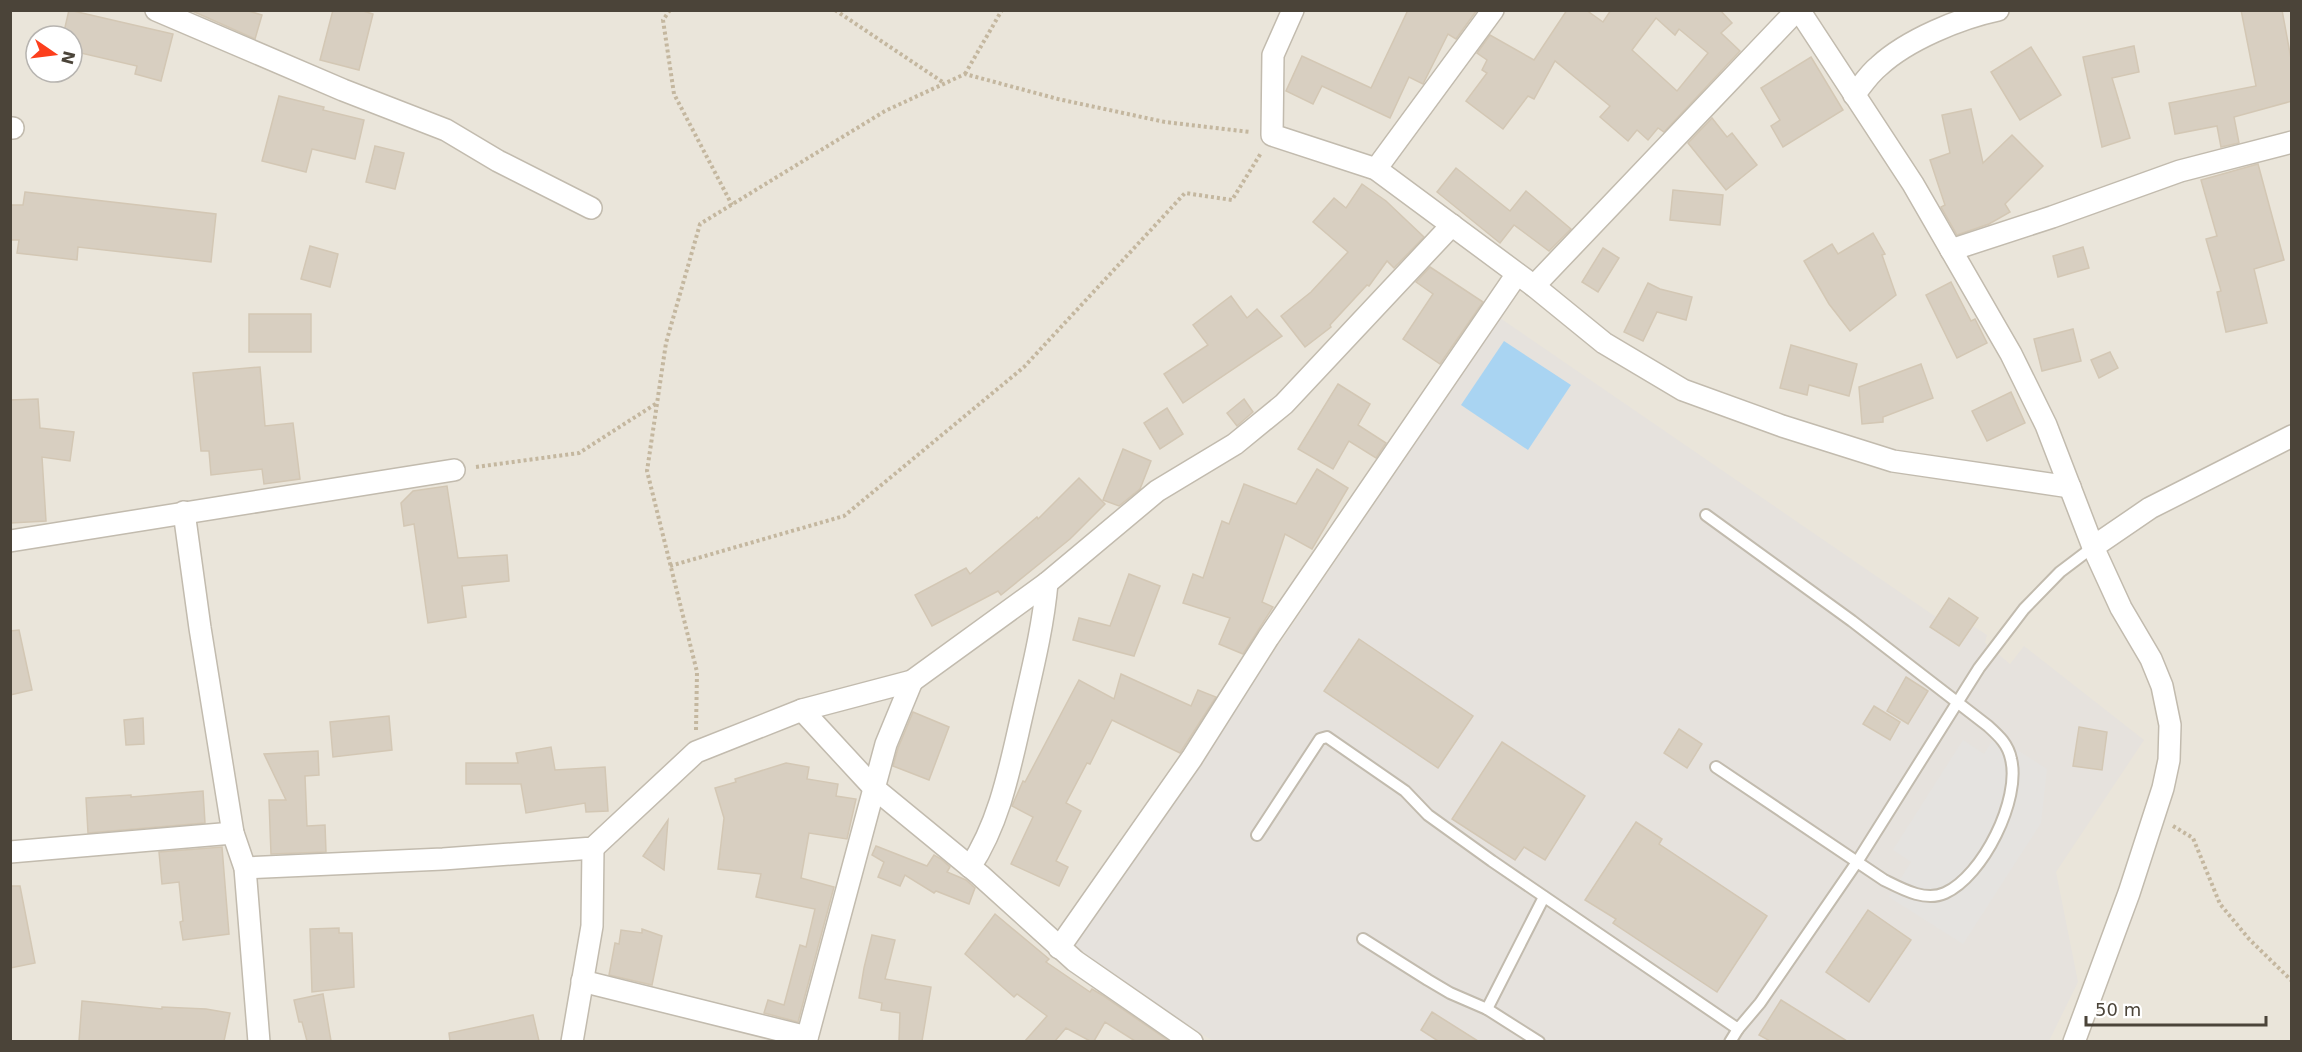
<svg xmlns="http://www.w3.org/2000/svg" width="2302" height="1052" viewBox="0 0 2302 1052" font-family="'DejaVu Sans',sans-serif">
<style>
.residential{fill:#eae5da;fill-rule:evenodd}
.industrial{fill:#e6e2dd}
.parking{fill:#e5e3e0}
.water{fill:#a9d4f2}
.building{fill:#d8cfc1;stroke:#d3c7b4;stroke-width:1.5;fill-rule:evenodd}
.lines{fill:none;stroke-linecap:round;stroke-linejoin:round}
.lane-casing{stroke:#c2bbae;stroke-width:14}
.street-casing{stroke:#c2bbae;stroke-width:24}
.path{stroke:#c4b79f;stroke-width:4;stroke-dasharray:3 3;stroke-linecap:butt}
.lane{stroke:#fff;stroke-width:10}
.street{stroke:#fff;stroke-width:21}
</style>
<rect width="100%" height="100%" fill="#f6f3ec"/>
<!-- residential -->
<path class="residential" d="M10,11H2291V1041H11ZM36,36H72V72H36Z"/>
<!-- industrial -->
<path class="industrial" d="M1500,318L1936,617L1949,598L1978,618L1973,626L1987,635L1985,643L2010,664L2024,646L2144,740L2056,872L2078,982L2049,1041H1213L1072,950Z"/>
<!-- parking -->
<path class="parking" d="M1995,736L2047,769L2041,823L1963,944L1889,897L1911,862L1893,850L1963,740L1984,754Z"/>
<!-- water -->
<path class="water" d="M1504,341L1571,385L1528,450L1461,405Z"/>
<!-- building -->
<g class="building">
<path d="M69,10L173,34L161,81L135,74L137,66L72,51V36H63Z"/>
<path d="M190,10H245L262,15L255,39Z"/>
<path d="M333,10H360L373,14L359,70L320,60Z"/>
<path d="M1408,10H1477L1456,39L1448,34L1423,84L1409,77L1390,118L1322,86L1313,104L1286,91L1302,56L1371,88Z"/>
<path d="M1567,10H1586L1603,22L1611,10H1720L1732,23L1721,33L1740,51L1664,132L1658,128L1648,140L1637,130L1628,141L1600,117L1610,106L1555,61L1534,99L1528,96L1503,129L1466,101L1487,73L1482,70L1487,60L1477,53L1490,35L1534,60ZM1656,18L1675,35L1679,29L1708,53L1677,91L1632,50Z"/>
<path d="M2241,10H2282L2292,64V101L2234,117L2239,143L2221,147L2217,126L2175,134L2169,103L2256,86Z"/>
<path d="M2134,46L2139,72L2112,78L2130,138L2102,147L2083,57Z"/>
<path d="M2031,47L2061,95L2020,120L1991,72Z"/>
<path d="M1811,57L1843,110L1783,147L1771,126L1780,120L1761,88Z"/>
<path d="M279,96L324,107L323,110L364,120L355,159L312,149L306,172L262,161Z"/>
<path d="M1971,109L1983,163L2012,135L2043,166L2005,204L2010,212L1989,224L1957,235L1941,207L1945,205L1930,160L1950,153L1942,115Z"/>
<path d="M1712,118L1727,137L1732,133L1757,165L1726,190L1688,143Z"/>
<path d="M375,146L404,153L395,189L366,182Z"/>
<path d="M2258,164L2284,260L2254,269L2267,323L2226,332L2217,292L2221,291L2206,239L2217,236L2201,180Z"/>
<path d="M1456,168L1510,211L1526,191L1571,229L1549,251L1514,225L1500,243L1437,192Z"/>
<path d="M1362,184L1386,201L1424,237L1394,268L1387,261L1369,286L1367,285L1330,325L1331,327L1305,347L1281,316L1311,292L1348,252L1313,222L1334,198L1346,208Z"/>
<path d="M1673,190L1723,195L1720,225L1670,220Z"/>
<path d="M25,192L216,214L211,262L78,247L77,260L17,253L19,240H10V205H23Z"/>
<path d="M1873,233L1885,254L1882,255L1896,295L1850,331L1829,304L1804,261L1832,244L1838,254Z"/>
<path d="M310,246L338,254L330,287L301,279Z"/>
<path d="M2083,247L2089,268L2058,277L2053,256Z"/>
<path d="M1603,248L1619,258L1598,292L1582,282Z"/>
<path d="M1430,267L1483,302L1440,364L1403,339L1433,294L1416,282Z"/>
<path d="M1951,282L1971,321L1975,319L1987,343L1957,358L1926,295Z"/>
<path d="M1648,283L1660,289L1692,297L1686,320L1657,312L1643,341L1624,332Z"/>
<path d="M1231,296L1247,318L1257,309L1282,336L1183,403L1164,374L1208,345L1193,325Z"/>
<rect x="249" y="314" width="62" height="38"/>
<path d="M2073,329L2081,361L2042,371L2034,339Z"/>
<path d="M1791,345L1857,364L1849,396L1809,385L1807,395L1780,388Z"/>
<path d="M2110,352L2118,368L2099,378L2091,360Z"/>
<path d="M1921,364L1933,398L1883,417V422L1862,424L1859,387Z"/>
<path d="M260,367L265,426L293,423L300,479L264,484L262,469L211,475L209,451H201L193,373Z"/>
<path d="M1338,384L1370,404L1358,425L1386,443L1376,458L1349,441L1333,469L1298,449Z"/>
<path d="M2011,392L2025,423L1987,441L1972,411Z"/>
<path d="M38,399L40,428L74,432L70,461L42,457L46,521L11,523L10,400Z"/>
<path d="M1244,399L1253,412L1237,426L1227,413Z"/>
<path d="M1167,408L1183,434L1160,449L1144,423Z"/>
<path d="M1123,449L1151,461L1140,489L1119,506L1103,500Z"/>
<path d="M1317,469L1348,488L1312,549L1285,534L1262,602L1273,607L1243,654L1219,644L1230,618L1183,603L1193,574L1203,578L1222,521L1229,524L1244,484L1296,504Z"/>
<path d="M1079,478L1105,504L1070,539L1001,595L998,591L932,626L915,595L966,568L970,574L1037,517L1038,519Z"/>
<path d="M447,486L458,558L507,555L509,581L462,586L466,617L428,623L414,524L404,526L401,503L413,491Z"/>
<path d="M1129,574L1160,586L1134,656L1073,640L1079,618L1110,626Z"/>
<path d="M1949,598L1978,618L1959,646L1930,627Z"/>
<path d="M19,630L32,690L10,695V631Z"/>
<path d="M1359,639L1473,716L1438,768L1324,691Z"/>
<path d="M1121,674L1191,706L1198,690L1216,697L1180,753L1112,720L1090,764L1087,763L1066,803L1081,811L1056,861L1068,867L1059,886L1011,864L1033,817L1012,806L1023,781L1025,782L1079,680L1114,699Z"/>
<path d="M1906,677L1928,691L1908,724L1887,711Z"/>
<path d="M1874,706L1900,722L1890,740L1863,724Z"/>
<path d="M913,712L949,727L929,780L893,766L898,748Z"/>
<path d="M389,716L392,750L333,757L330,722Z"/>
<path d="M143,718L144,744L126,745L124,720Z"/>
<path d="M2079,727L2107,732L2102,770L2073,766Z"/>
<path d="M1679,729L1702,744L1687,768L1664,753Z"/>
<path d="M1502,742L1585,796L1545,860L1524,847L1515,860L1452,819Z"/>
<path d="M551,747L555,770L605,767L608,811L586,812L585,803L526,813L521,784H466V763H518L516,753Z"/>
<path d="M318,751L319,775L305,776L307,826L325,825L326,852L271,854L269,800H286L264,754Z"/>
<path d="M786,763L809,767L807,779L838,784L836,796L856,799L847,839L809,833L801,878L834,887L798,1022L764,1013L768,1000L784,1005L800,945L806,947L815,909L756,897L761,874L718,869L724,818L715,788L736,782L735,779Z"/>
<path d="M203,791L205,823L88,833L86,798L131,795V797Z"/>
<path d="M668,820L664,870L643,856Z"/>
<path d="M1636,822L1662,839L1659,844L1767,916L1717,992L1613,923L1616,919L1585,900Z"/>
<path d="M876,846L927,866L934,855L941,859L950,867L947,872L966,880L975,888L969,904L936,891L934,893L905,875L900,886L878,877L884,862L872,855Z"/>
<path d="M222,847L229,934L183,940L180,922L183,921L179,882L162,884L159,852Z"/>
<path d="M10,886H20L35,963L10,968Z"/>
<path d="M1868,910L1911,940L1869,1002L1826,972Z"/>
<path d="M995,914L1049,959L1046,962L1090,992L1092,989L1102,995L1169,1041H1135L1105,1022L1094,1041H1090L1066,1028L1055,1041H1025L1047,1016L1017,994L1014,997L965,954Z"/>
<path d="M339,928V933H352L354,987L312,992L310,929Z"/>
<path d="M642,929L662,936L652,985L609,975L615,943L619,944L621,930L642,933Z"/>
<path d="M872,935L895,940L885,979L931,987L922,1041H899L900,1013L881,1010L882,1003L859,998L864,968Z"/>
<path d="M323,994L331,1041H307L302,1022H299L294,1000Z"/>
<path d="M1781,1000L1847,1041H1770L1759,1035Z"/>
<path d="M82,1001L162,1009V1007L206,1009L230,1013L224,1041H79Z"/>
<path d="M1432,1012L1478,1041H1438L1421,1030Z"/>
<path d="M533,1015L539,1041H450L449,1033Z"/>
</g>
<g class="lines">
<!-- lane casing -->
<g class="lane-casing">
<g id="lane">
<path d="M1706,515L1852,621L1988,726C1999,736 2008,744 2011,759C2021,799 1983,876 1945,893C1925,902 1902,889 1884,880L1716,767"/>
<path d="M1257,835L1320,739L1327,737L1405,791L1428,815L1492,861L1738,1029L1760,1003L1857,862L1979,668L2024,609L2060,572L2093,547"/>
<path d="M1363,939L1428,980L1450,993L1487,1009L1539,1042"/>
<path d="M1487,1009L1544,897"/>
<path d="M1730,1042L1738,1029"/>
</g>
</g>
<!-- street casing -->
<g class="street-casing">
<g id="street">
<path d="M156,10L343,90L446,130L498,161L591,208"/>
<path d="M1293,10L1273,55L1272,135L1376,169L1534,286L1604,343L1683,390L1782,426L1893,461L2070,487"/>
<path d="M1799,10L1913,184L2011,354L2046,425L2093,547L2121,608L2151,659L2162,686L2170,725L2169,760L2163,788L2129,893L2074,1042"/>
<path d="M1854,95C1862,85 1869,74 1879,66C1907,40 1960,18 1998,10"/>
<path d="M10,128H13"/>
<path d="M1376,169L1493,10"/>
<path d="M1951,250L2052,217L2180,171L2292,142"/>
<path d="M1534,286L1797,10"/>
<path d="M184,512L200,628L233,833L245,868L259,1042"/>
<path d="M10,541L454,470"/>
<path d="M2093,547L2150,508L2292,436"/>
<path d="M802,710L874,788L980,875L1075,961L1192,1042"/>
<path d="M10,852L233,833"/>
<path d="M970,867C1000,822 1010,767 1022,715C1032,671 1043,628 1047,583"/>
<path d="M245,868L443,859L593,848L696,752L802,710L912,681L1047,583L1157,491L1235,444L1284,404L1452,225"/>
<path d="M1059,948L1192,758L1268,638L1517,274"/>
<path d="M582,981L807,1037"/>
<path d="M572,1042L592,926L593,848"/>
<path d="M806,1042L886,744L912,681"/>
</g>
</g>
<!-- path -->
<g class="path">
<path d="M670,10L663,20L674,94L732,205"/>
<path d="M835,10L944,83"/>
<path d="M965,74L1002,10"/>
<path d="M476,467L579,453L657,403"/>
<path d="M670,566L844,516L1024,367L1185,193L1232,200L1261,153"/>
<path d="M696,730L697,672L647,471L666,343L700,224L885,111L965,74L1058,99L1165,122L1250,132"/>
<path d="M2173,826L2193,838L2220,904L2249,939L2292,981"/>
</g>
<!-- lane -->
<use href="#lane" class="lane"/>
<!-- street -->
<use href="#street" class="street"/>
</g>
<!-- border -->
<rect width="2302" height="1052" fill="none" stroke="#4b4439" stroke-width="24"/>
<!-- north arrow -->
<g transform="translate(54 54) rotate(104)"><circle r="28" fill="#ffffff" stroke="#b7b4b0" stroke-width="1.5"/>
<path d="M0-4.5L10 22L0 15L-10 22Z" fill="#fc3f1d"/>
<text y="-9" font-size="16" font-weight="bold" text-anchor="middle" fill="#4b4439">N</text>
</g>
<!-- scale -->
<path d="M2086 1016v9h180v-9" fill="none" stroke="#4b4439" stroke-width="3"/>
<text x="2095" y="1016" font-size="18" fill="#4b4439" stroke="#ffffff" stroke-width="4.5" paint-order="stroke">50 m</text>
</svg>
